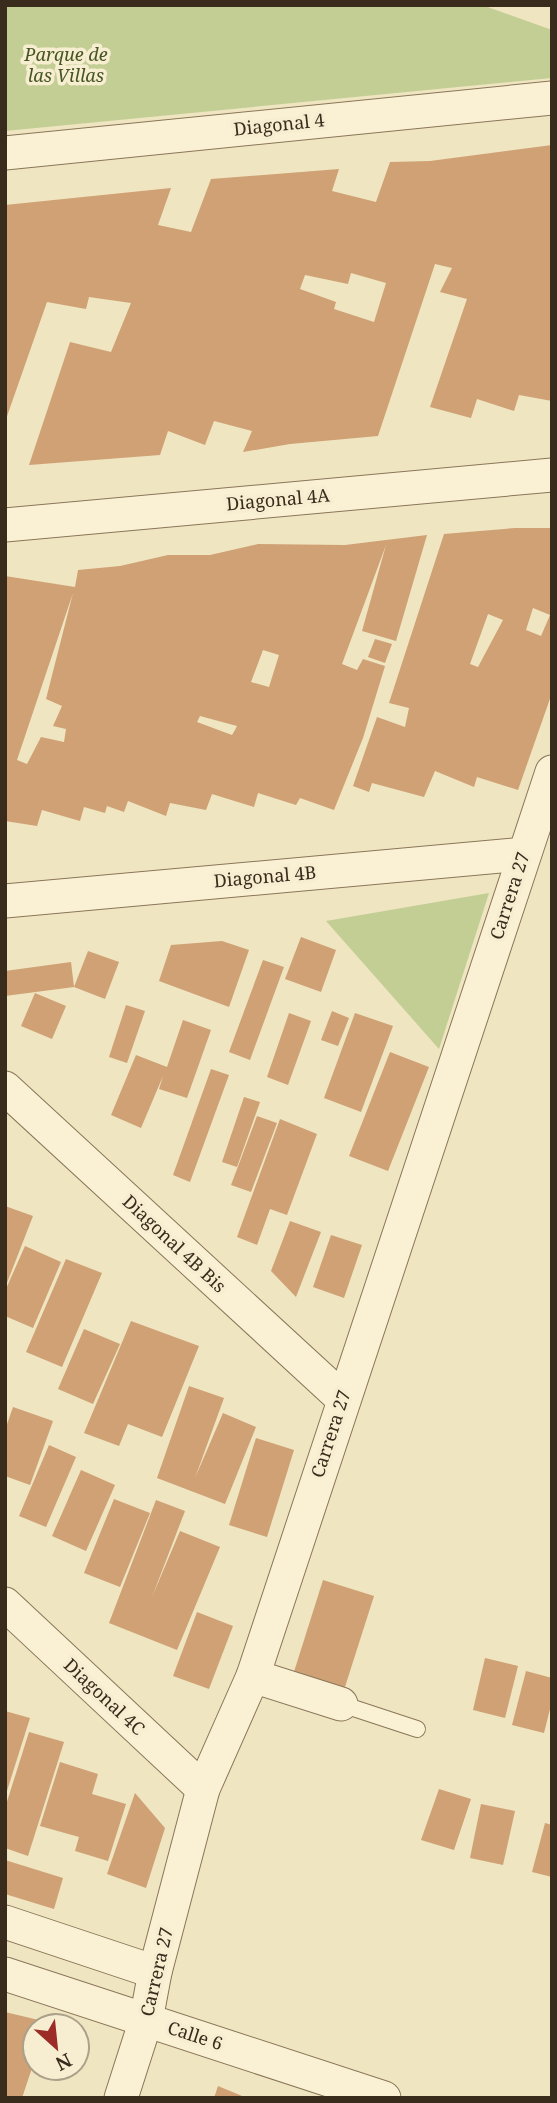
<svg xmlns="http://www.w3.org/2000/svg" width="557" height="2103" viewBox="0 0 557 2103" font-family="'Noto Serif',serif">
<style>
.green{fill:#c3ce95}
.building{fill:#cfa175;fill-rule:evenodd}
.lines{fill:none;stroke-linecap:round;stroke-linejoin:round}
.service-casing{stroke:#8a7658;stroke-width:18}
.minor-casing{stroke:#8a7658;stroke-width:35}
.service{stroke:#faf1d5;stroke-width:16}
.minor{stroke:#faf1d5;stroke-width:33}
.labels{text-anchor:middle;stroke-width:7;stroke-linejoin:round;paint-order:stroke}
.park-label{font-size:18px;font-style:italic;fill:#465623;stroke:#f7eed1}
.street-label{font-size:18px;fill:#392c1d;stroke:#f7eed1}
</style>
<rect width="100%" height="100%" fill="#efe5c1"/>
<!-- green -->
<g class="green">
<path d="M5,5H482L552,30V78L5,131Z"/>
<path d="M489,893L439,1049L326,921Z"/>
</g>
<!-- building -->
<g class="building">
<path d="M552,145V401L519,395L514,411L477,399L471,418L430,407L467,299L440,292L452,268L435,264L378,436L290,444L243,452L252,431L214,421L205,445L168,431L160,455L29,465L70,342L111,352L131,303L89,297L86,309L47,302L5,422V205L171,188L158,225L191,232L211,179L339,169L332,191L376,202L390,162L430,161ZM351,273L386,283L374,322L334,309L336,302L300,289L305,275L348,284Z"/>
<path d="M515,528H552V693L518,790L477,777L474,787L435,771L424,797L372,783L369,792L353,786L377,717L405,727L409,708L389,703L444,534ZM533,608L550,615L541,636L526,630ZM488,614L503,620L478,667L470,664Z"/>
<path d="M427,535L396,641L362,631L386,545L342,664L357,670L363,659L385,666L363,738L334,810L300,798L296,805L258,793L254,807L212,794L206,810L170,803L166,816L128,801L124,812L107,806L105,813L84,807L80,821L42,810L37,826L5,821V576L75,587L78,570L120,566L168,555H210L258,544L345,545ZM73,593L46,699L62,706L53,726L66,729L64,742L41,737L27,764L17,760ZM263,650L279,655L269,687L251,682ZM200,716L237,726L235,730L232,735L197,722Z"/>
<path d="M375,639L392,644L385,663L368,657Z"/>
<path d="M301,937L336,950L321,992L285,979Z"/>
<path d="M222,941L249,950L229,1007L159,981L171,945Z"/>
<path d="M88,951L119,962L105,999L74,987Z"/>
<path d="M263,960L284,967L250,1060L229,1052Z"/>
<path d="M71,962L74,987L5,996V971Z"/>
<path d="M35,993L66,1006L52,1039L21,1026Z"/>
<path d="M126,1005L145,1011L127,1063L109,1057Z"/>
<path d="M332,1011L349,1018L338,1046L321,1040Z"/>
<path d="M289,1013L311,1021L288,1085L267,1077Z"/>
<path d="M355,1013L393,1026L361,1112L324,1098Z"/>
<path d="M183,1020L211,1030L187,1098L159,1089L163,1076L141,1128L111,1115L136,1055L167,1067Z"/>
<path d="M390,1052L429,1067L388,1171L349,1156Z"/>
<path d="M211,1069L229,1075L190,1182L173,1175Z"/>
<path d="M244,1097L260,1102L237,1167L222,1162Z"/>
<path d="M257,1116L277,1123L251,1192L231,1185Z"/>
<path d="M280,1119L317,1134L287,1215L270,1209L257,1245L237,1237Z"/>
<path d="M5,1206L33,1216L5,1288Z"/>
<path d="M290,1221L321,1232L296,1297L271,1271Z"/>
<path d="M331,1235L362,1245L344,1298L313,1287Z"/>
<path d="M25,1246L61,1262L33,1328L5,1316V1291Z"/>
<path d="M66,1259L102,1273L62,1367L26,1352Z"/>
<path d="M131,1321L199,1346L162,1437L128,1424L119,1446L84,1433Z"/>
<path d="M84,1329L120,1344L93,1404L58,1389Z"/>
<path d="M189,1386L224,1398L195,1478L223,1413L256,1427L225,1504L157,1478Z"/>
<path d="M13,1407L53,1421L30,1485L5,1476V1430Z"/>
<path d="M256,1438L294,1450L267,1537L229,1525Z"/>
<path d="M49,1445L76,1457L46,1527L19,1516Z"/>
<path d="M81,1470L115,1485L86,1551L52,1536Z"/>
<path d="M114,1499L150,1513L120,1587L84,1573Z"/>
<path d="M156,1500L185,1511L152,1597L180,1531L220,1547L177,1650L109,1623Z"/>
<path d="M323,1580L374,1596L344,1690L293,1675Z"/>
<path d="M197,1612L233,1626L209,1689L173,1676Z"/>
<path d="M485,1658L518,1666L505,1718L473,1710Z"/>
<path d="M526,1671L552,1678V1701L544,1733L512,1725Z"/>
<path d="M5,1711L30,1718L6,1794H5Z"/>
<path d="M29,1732L64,1742L28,1856L5,1848V1808Z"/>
<path d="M60,1762L98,1774L92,1794L126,1804L108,1861L75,1851L79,1837L40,1826Z"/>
<path d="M439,1789L471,1799L454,1850L421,1840Z"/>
<path d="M135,1793L165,1828L146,1888L107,1874Z"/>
<path d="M481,1804L515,1811L503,1865L470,1858Z"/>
<path d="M545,1823L552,1825V1877L532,1872Z"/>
<path d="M5,1860L63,1878L54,1909L5,1894Z"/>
<path d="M5,2012L47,2022L46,2026H35V2059L22,2098H5Z"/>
<path d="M218,2086L247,2098H214Z"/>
</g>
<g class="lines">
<!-- service casing -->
<g class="service-casing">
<path id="service" d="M341,1704L417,1729"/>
</g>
<!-- minor casing -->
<g class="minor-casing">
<g id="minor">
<path d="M5,153L552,98"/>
<path d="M5,525L552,475"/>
<path d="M5,901L524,854"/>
<path d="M5,1088L343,1399"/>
<path d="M5,1604L203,1789"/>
<path d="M253,1676L341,1704"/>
<path d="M5,1922L155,1972"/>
<path d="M5,1974L384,2098"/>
<path d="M121,2098L146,2020L155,1972L203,1789L253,1676L552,772"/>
</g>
</g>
<!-- service -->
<use href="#service" class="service"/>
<!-- minor -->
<use href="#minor" class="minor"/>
</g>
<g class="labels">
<!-- park labels -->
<g class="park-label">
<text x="66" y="61">Parque de<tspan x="66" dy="21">las Villas</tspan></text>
</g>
<!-- street labels -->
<g class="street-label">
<text transform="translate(279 125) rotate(-6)" y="6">Diagonal 4</text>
<text transform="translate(278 500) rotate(-5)" y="6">Diagonal 4A</text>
<text transform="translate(265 877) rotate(-5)" y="6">Diagonal 4B</text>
<text transform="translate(510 896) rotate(-72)" y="6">Carrera 27</text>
<text transform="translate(174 1244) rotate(43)" y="6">Diagonal 4B Bis</text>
<text transform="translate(331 1434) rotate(-72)" y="6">Carrera 27</text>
<text transform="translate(104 1697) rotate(43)" y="6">Diagonal 4C</text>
<text transform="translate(157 1972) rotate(-77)" y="6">Carrera 27</text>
<text transform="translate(195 2036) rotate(18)" y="6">Calle 6</text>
</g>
</g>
<!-- border -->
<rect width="557" height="2103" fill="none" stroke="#392c1d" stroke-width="14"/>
<!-- north arrow -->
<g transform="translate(56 2047) rotate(153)"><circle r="33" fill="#f7eed1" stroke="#aba089" stroke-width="2"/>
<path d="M0-5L12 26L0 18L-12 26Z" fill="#9b2d26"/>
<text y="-10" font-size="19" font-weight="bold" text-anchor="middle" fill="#392c1d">N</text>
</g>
</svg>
